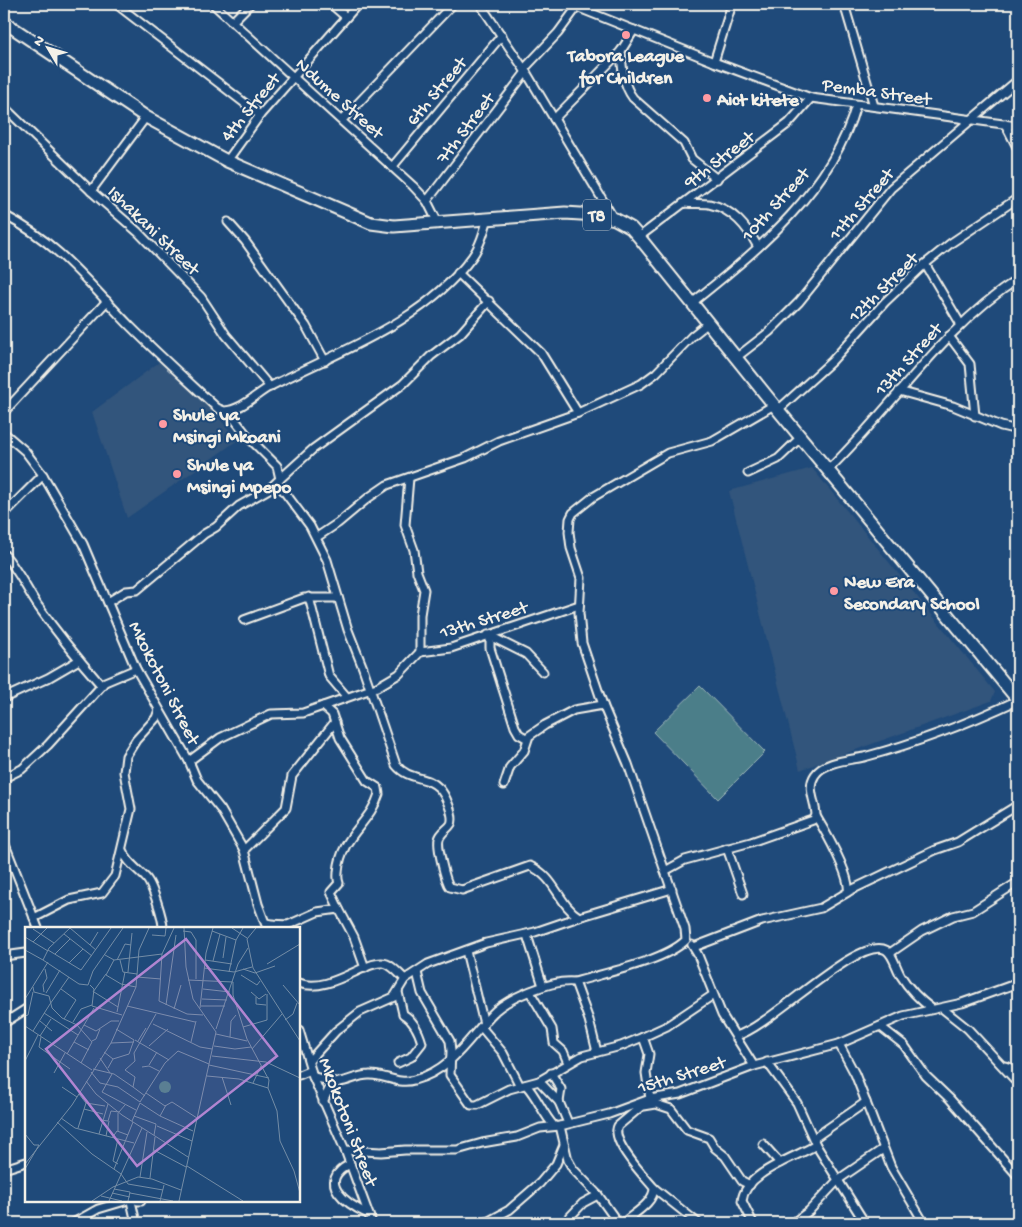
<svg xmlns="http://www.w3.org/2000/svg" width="1022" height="1227" viewBox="0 0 1022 1227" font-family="'Gochi Hand',sans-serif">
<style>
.built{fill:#31547b}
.green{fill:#4c7e89;stroke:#a0b8b8}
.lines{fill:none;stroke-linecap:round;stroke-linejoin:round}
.minor-casing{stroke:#f4f1e8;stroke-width:11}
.trunk-casing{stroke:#f4f1e8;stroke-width:15}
.minor{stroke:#1f4a7a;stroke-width:7}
.trunk{stroke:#1f4a7a;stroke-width:11}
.poi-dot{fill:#ff9aa2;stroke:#1f4a7a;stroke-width:2}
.labels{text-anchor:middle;stroke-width:4;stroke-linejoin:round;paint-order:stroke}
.shield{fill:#1f4a7a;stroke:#b4bfc7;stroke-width:1}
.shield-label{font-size:18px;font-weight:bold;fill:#f4f1e8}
.poi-label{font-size:19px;font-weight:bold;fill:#f4f1e8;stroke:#1f4a7a;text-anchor:start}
.street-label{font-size:19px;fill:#f4f1e8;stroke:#1f4a7a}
.inset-road{fill:none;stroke:#748da6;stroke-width:1}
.view{fill:#b185d1;fill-opacity:0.15;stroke:#b185d1;stroke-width:2.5}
.inset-edge{fill:none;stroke:#f4f1e8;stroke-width:2.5}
</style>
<rect width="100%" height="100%" fill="#1f4a7a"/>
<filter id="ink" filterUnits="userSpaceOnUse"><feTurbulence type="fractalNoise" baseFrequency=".02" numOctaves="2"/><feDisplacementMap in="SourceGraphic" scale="10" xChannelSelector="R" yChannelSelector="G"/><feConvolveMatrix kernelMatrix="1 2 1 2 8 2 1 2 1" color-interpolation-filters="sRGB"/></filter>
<g filter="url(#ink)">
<!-- built -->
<g class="built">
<path d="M166,357L238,440L127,518L92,412Z"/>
<path d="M812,468L995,692L991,701L800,770L729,491Z"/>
</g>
<!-- green -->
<path class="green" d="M700,686L765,752L718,799L653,732Z"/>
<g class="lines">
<!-- minor casing -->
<g class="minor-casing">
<g id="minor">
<path d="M116,4L260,115"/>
<path d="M213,4L413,186L427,201L438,223"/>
<path d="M331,4L346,17"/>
<path d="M480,4L526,72L614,219"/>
<path d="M569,4L714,62L811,98L1018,126"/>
<path d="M844,4L874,106"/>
<path d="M232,22L250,4"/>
<path d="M621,51C622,68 623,85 633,98L684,143L692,159L717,179"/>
<path d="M714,62L732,4"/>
<path d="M524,69L558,33L577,7"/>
<path d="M4,107L91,191L138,232L201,297L226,335L270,387"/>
<path d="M554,119L621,51L634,30"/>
<path d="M342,120L453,4"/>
<path d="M1005,124L1018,149"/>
<path d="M227,161L260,115L358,4"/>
<path d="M393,166L502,35"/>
<path d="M91,191L146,117"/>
<path d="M427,201L526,72"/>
<path d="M685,203C693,204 701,203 709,204C733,209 747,227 758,247"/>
<path d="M4,215C60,244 88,283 131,327C159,355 188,381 217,408L224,411C242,410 256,394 271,386C340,351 424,322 472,257C480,246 484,232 488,218"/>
<path d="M228,222L245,241L306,326L325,361"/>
<path d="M639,237L789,123L811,98"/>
<path d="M925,264L960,323"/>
<path d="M458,273L541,353L578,413"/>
<path d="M692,303C757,251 833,189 856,105"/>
<path d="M949,336L970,364L975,416"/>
<path d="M737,357L769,332L799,302L891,188L1018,80"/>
<path d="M899,391L953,406L1001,426L1018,430"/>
<path d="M778,410L832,361L885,302L925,264L951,243L1018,198"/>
<path d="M228,411L250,439L277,466L280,479"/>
<path d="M4,412L107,301"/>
<path d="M4,433L25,451L43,475L83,544L136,669L189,761L197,780L221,810L244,850L258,904L267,928"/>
<path d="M829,469C893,407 942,328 1018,279"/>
<path d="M748,473L778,459L801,437"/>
<path d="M409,478L405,525L414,550L417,572L424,590L420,615V652"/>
<path d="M277,482L310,526L327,560L348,630L363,668L396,765C409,781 427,775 439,788C445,794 455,816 451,824C448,829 441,832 439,839C437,846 445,881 450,887L462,890L530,866C556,877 558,904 579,917L672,889"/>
<path d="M4,514L43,475"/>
<path d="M317,537L338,523L368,498L387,485L465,458L499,441L578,413L641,384L656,373L692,336L707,324"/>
<path d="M4,554C18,570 26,588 38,606C57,633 79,660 101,685"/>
<path d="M309,597L329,676L346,696"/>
<path d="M108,602L126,591L137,590L204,534L216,527L239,506L269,489L313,449L403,384L431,356L460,334L489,301"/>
<path d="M244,620L304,598H338"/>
<path d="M488,635L526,654L543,672"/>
<path d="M490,636V648L515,727L519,734L526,738"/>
<path d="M4,698L48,678L79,660"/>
<path d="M323,706L377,687L399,674L420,652L451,648L579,605"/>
<path d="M189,761L220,738L271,714L303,713L323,706L332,714L340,738L367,781L378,788L379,794C370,824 341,835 338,872C338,876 337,878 339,883L331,892L339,909"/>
<path d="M4,778L22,769L48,745L105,682L136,669"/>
<path d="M504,785L510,767L524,751L529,736L545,725L574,710L603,705"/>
<path d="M4,842L38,928"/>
<path d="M727,848L743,894"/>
<path d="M122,850C128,863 135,867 145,877C152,883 163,918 163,928"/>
<path d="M244,850L286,808L292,776L335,722"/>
<path d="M665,871L685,860L751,842L813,820L816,816C816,802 806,788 815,775C824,761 850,760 864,757C917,743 969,723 1018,700"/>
<path d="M849,891L935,850L958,842L1018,805"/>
<path d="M34,918L69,900L102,893L115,876L131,809L124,772L126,756L136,740L156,718L159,710"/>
<path d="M266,923C274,925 280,924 288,925L317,912L339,909L354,937L365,968"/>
<path d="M527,935L543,986"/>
<path d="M692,945L698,955L722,1015L754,1066"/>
<path d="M694,947L762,921L821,908L848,892C851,876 825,831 816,816"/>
<path d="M466,951L484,1024"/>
<path d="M890,953L922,931L953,916L973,911L1018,882"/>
<path d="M4,956L26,953"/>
<path d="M417,972L422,993L450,1041L451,1051L450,1075L471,1105H477L509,1089L539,1081L582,1056L621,1046L643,1037L667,1026L713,995"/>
<path d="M575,982L589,1020L597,1052"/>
<path d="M299,983C330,995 370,956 387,964C394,967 400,975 405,979"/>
<path d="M530,992L552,1029L554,1043L563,1051L568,1063"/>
<path d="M943,1009L968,1029L1018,1083"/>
<path d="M4,1023L26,1009"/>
<path d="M881,1027L904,1045L926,1076L950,1099L1018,1176"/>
<path d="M482,1028L503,1053L520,1086"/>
<path d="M299,1030L313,1077L345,1150L372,1223"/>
<path d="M736,1036C770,1027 858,935 886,950C893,954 896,968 901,976C909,989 920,1000 932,1009"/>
<path d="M839,1044L855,1074L891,1167L924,1223"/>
<path d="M309,1061L336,1031L360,1012L394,997L405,979L428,964L486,943L535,932L579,917"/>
<path d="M767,1062L797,1103L816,1145L865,1223"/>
<path d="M398,1063L411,1057L422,1043C419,1032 413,1020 403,1014L398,992"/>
<path d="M1005,1066L1014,1069L1018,1068"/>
<path d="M551,1073L561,1089L559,1102L568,1123"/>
<path d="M299,1075L311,1070"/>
<path d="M313,1077C321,1078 331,1083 339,1082C349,1081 358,1075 369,1075C384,1074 398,1085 414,1080C451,1070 467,1041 491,1015C506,998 553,979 575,982C604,973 665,961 686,940L685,929L628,764L603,705L582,643L579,613L581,578L571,548L569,532L570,519L573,513L593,497L668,453L712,441L774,405"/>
<path d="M539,1081L559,1102"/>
<path d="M526,1085C538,1098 542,1113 554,1126"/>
<path d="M323,1102L329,1089L337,1083"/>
<path d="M644,1106L656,1104L671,1109L687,1130L709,1138L715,1148L725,1156L742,1181L750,1185"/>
<path d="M560,1126L568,1160L573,1169L598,1195L618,1223"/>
<path d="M814,1138L866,1102"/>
<path d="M763,1144L780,1163"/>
<path d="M345,1150L381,1152L405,1150H457L482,1143L517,1137L540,1128L560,1126L609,1114L650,1099L680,1094L754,1066L839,1044L903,1016L962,1003L1018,983"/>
<path d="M350,1164C315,1182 347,1204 368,1214"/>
<path d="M4,1169L26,1162"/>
<path d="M654,1188L698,1223"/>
<path d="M131,1201L136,1223"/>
<path d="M138,1201H141"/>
<path d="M73,1223L98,1209L125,1201"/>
<path d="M485,1223L509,1210L540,1183L556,1164L564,1145"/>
<path d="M564,1223L583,1203L598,1195"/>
<path d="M623,1223C634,1213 654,1203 654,1188C644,1176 610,1141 618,1126L650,1099L646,1073L649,1054L643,1037"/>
<path d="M753,1223L742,1201C745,1172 795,1158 816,1145"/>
<path d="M793,1223L809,1211L839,1179L883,1149"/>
</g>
</g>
<!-- trunk casing -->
<g class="trunk-casing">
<path id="trunk" d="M4,22L146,117L227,161L371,223L394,226L565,213L596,215L615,219L631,228L639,237L774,405L1018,700"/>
</g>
<!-- minor -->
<use href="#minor" class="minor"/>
<!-- trunk -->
<use href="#trunk" class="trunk"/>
</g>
</g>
<!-- markers -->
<g class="poi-dot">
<circle cx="626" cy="35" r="5"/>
<circle cx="707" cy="98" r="5"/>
<circle cx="163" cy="424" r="5"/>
<circle cx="177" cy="474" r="5"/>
<circle cx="834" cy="591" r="5"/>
</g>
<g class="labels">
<!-- shield labels -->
<rect class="shield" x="583" y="199.5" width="28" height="31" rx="4"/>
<g class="shield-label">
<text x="597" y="221">T8</text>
</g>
<!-- poi labels -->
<g class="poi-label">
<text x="626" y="61" text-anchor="middle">Tabora League<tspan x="626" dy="22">for Children</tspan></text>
<text x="717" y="105">Aict kitete</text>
<text x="173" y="420">Shule ya<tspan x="173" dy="22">Msingi Mkoani</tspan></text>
<text x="187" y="470">Shule ya<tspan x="187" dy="22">Msingi Mpepo</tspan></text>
<text x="844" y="587">New Era<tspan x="844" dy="22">Secondary School</tspan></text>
</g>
<!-- street labels -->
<g class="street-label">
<text transform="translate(435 90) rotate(-50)" y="7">6th Street</text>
<text transform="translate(877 90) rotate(8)" y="7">Pemba Street</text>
<text transform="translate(341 97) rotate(42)" y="7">Ndume Street</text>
<text transform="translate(249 106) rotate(-51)" y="7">4th Street</text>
<text transform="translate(464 127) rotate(-53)" y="7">7th Street</text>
<text transform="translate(718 158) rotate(-37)" y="7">9th Street</text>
<text transform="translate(774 203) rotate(-48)" y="7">10th Street</text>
<text transform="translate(860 203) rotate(-49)" y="7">11th Street</text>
<text transform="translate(155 229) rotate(44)" y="7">Ishakani Street</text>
<text transform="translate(882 286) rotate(-45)" y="7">12th Street</text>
<text transform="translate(907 358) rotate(-48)" y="7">13th Street</text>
<text transform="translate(483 618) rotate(-17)" y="7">13th Street</text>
<text transform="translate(166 682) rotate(63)" y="7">Mkokotoni Street</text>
<text transform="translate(681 1073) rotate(-17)" y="7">15th Street</text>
<text transform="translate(350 1121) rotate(69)" y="7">Mkokotoni Street</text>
</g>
</g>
<!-- overview -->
<g transform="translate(25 927)">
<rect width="275" height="275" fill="#1f4a7a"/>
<path d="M134 160a6 6 0 1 1 12 0a6 6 0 1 1-12 0Z" fill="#4c7e89"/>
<path class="inset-road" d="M45,1L24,21L18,33L54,57L63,58L68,44L98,1M45,1L71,23M149,1L137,27L134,74L162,87L178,88M207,1L222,11M231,1L222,12L228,41L275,114M8,2L29,16M158,4L166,5L171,13V52M187,4L211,13M39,7L67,29M127,8L140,9L141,1M0,10L23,24M8,15L22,1M65,18L73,5M0,23L18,33M23,23L56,43L86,1M30,27L45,12M80,28L89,33L137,27M198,31L201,10M89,33L81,48L96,57L111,60M92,33L100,17L106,18M95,33L98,45L112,47M180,33L207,37M188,34L195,7M44,36L58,22M242,37L275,17M179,41L209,45L227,40M218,42L230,46L250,39M103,45L107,6M204,45L211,13L218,1M216,48L232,58L235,54M112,50L136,52M163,53L208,55V68L222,112L244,153L243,161L252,184L255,214L269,244L275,266M65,58L69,62L67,79L97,88M258,58L275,78M8,60L9,65L24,69L27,81L37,91L52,98L67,115L56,136M36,62L51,73L39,92M178,62L205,65M19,65L18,58L22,51L20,42M68,65L81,47M69,65L93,80M226,65L234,72L241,67M21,66L35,43M231,70V77L241,78M0,72L23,35M177,72L202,73M25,77L44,50M141,78L151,8M102,79L170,95M176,79H200M175,81L181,26L188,1M149,82L156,58M92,85L100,45M19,86L53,108M0,89L3,88L8,65M260,93L268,87L272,76M15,94L27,104M48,95L56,82L67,78M128,97L175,120L187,122M59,98L71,104L86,94H94M0,99L67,143M218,100L242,93V67M191,102L213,37L223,21M8,104L25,77M191,107L222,114M15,109L26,92M16,110L14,120L45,142M205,110L206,94L211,88M110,113L144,133M67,114L71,112L75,102M113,114L121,101M49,115L64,123M166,115L171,94M86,116L109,115M124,119L143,102M189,119L210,122L226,120M227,122L257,87M79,125L88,132L83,141M42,127L69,81M187,129L241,135L275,151M75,131L85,146M88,132L104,127L109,113L91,102M0,134L13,108M124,138L132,125M184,138L244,151M117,140L124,139L134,144M68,142L89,147L108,160M66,145L75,156L93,160L115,175L140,136L153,124L184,137M29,146L40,126M87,147L77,165L111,183M182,149L214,152L243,161M197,150L206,178M61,154L71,167L97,188L163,230M228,156L236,139M37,160L52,170M121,166L140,179L147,175L172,191M120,169L108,160L110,150L100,143L110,134L109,126L131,87M61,176L80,179M115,176L135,189L141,178M59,182L78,187M109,189L131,197L129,208M135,189L168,204M36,191L50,201L109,216M76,193L83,194L86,184L94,185L100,178M107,194L115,176M32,195L67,227L96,247L103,257M132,199L167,214M53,201L61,176L54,167M93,204V186M0,207L9,218H14L0,242M74,207L83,177M81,209L84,194M87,211L92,204L103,208M129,223L161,240M0,237L47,178L86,116L111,60L114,23L124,1M93,237L88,234L93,212M162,239L218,274M89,242L108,195M115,250L122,205M125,251L130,210M103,257L138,263M89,262L105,265L103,274M87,266L105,270M105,266L148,274M76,269L97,274M67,274L88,260L113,250L127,252L156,263M84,274L117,201M135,274L139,258M154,274L191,105L168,72L161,40L159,1"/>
<path class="view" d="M161,12L252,129L112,239L21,122Z"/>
<rect width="275" height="275" class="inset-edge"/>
</g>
<!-- margin -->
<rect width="1022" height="1227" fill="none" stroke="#1f4a7a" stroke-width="20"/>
<rect x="10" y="10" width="1002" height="1207" fill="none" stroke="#f4f1e8" stroke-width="2" filter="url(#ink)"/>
<!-- north arrow -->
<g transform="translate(48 48) rotate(308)" stroke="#1f4a7a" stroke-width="4" paint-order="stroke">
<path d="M0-4L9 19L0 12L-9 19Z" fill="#f4f1e8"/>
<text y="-8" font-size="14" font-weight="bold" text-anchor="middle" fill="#f4f1e8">N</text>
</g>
</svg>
